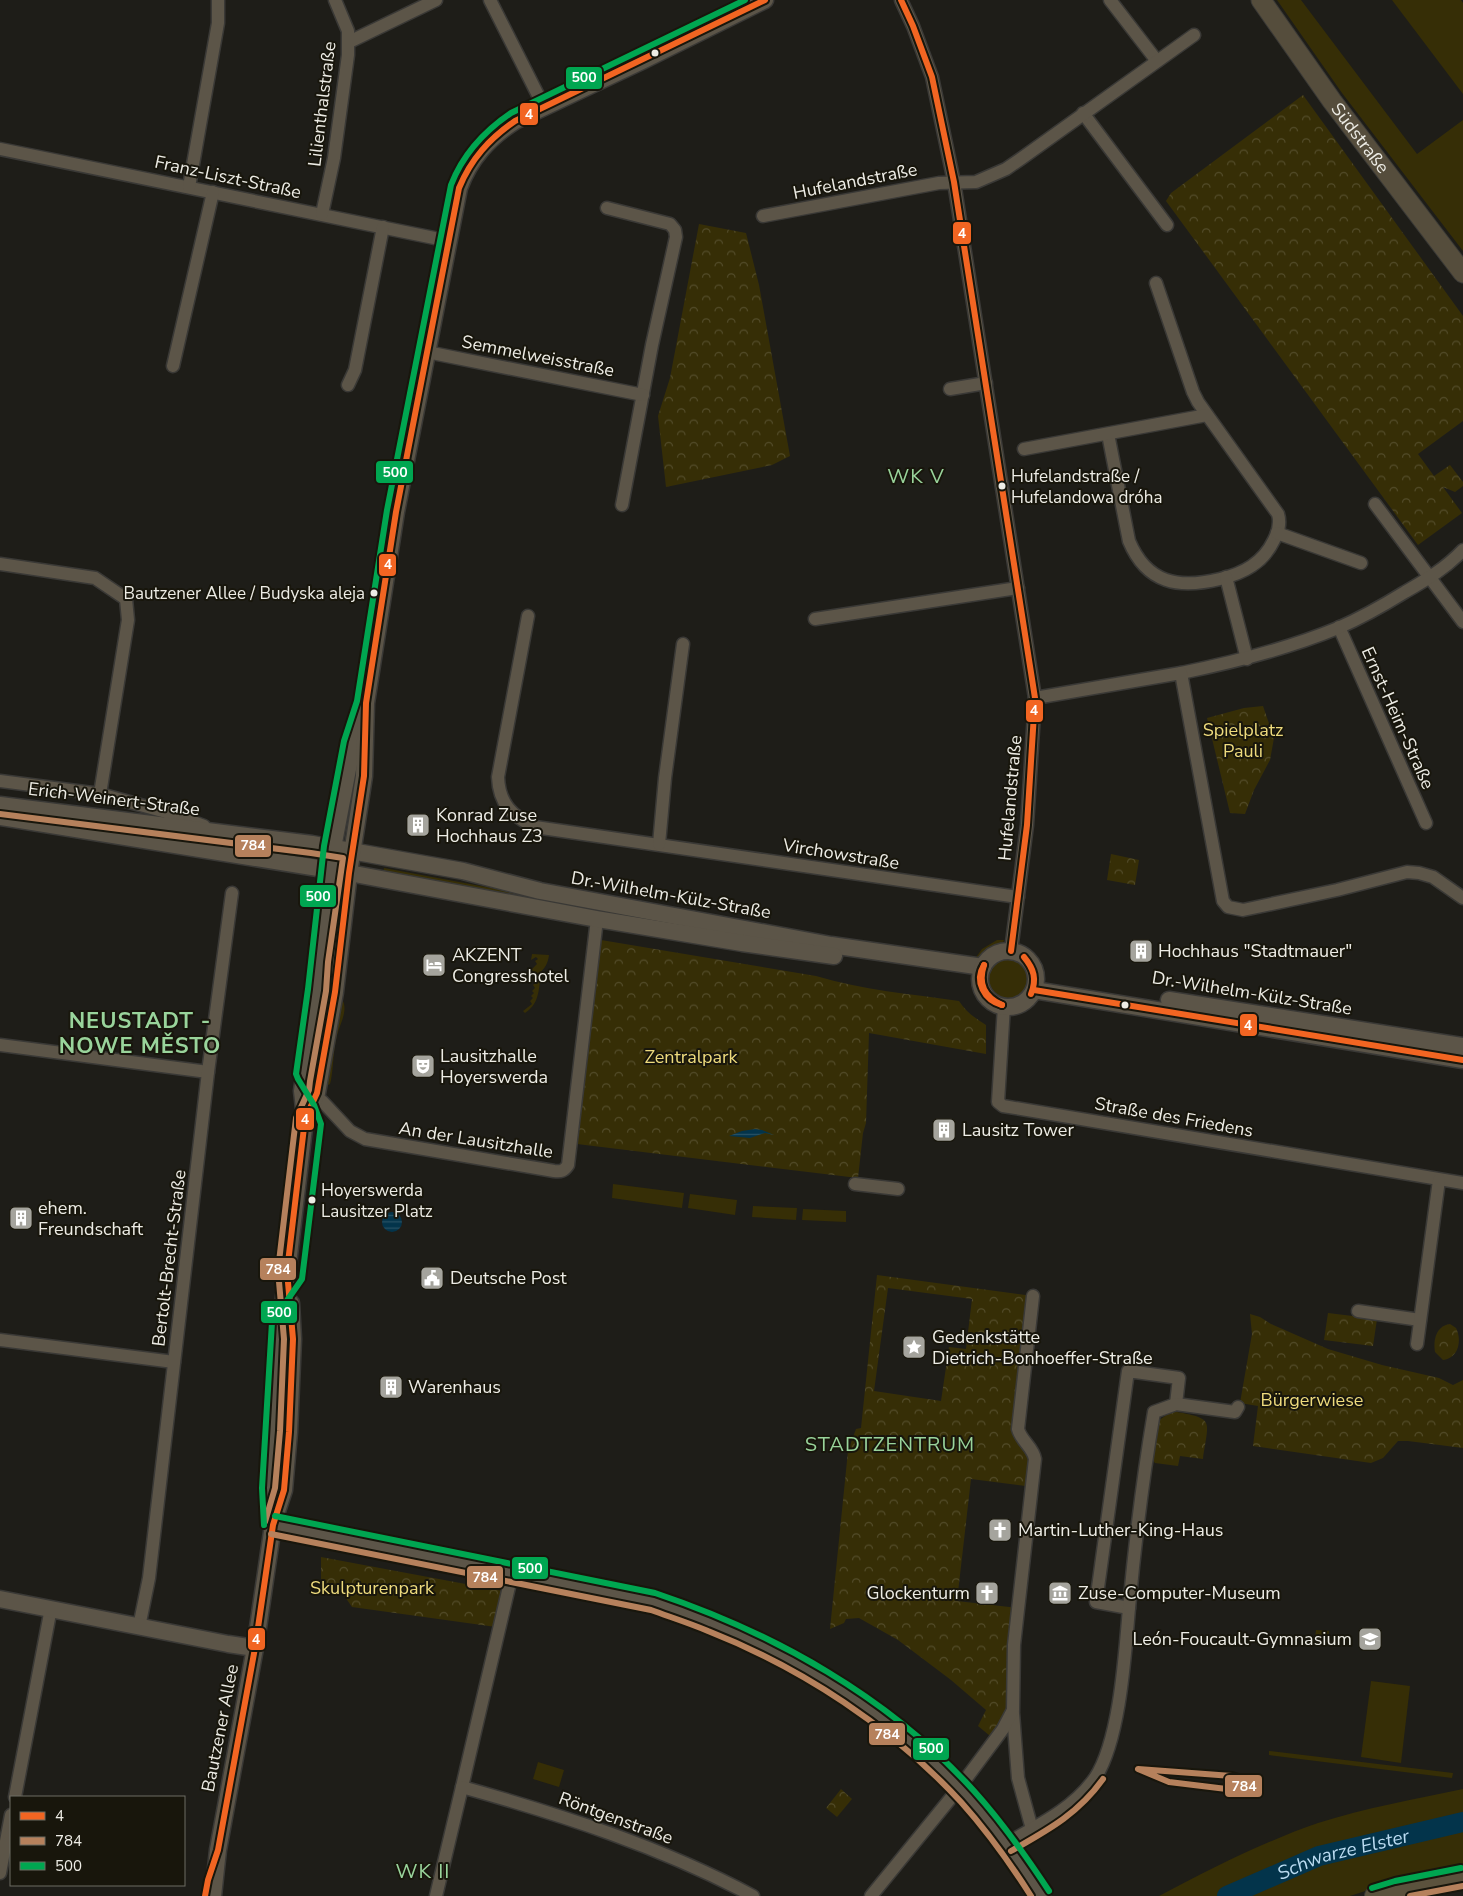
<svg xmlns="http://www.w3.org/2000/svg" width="1463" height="1896" viewBox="0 0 1463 1896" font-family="'Nunito Sans',sans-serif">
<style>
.green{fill:#362e06}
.park{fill:url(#park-crowns);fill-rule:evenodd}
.water{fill:url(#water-rules)}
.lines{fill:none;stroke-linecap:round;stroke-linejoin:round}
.river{stroke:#03344b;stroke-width:20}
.minor-casing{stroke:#3a3936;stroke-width:15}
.tertiary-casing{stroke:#3a3936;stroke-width:19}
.secondary-casing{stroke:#3a3936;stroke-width:21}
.primary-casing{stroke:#3a3936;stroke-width:22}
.minor{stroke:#5c5548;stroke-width:12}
.tertiary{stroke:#5c5548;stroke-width:16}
.secondary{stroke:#554d3c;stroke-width:19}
.primary{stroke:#5b523d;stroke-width:20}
.bus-1-casing{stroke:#18160c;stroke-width:10}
.bus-2-casing{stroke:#18160c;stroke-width:10}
.bus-3-casing{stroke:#18160c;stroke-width:10}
.bus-1{stroke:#f26522;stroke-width:6}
.bus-2{stroke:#b6815c;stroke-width:6}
.bus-3{stroke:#00a651;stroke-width:6}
.bus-dot{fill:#edece5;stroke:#18160c;stroke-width:2}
.labels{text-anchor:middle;stroke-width:4;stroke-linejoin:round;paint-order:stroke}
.bus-label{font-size:17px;fill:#edece5;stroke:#18160c;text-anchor:start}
.street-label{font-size:18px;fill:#edece5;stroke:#18160c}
.park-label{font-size:18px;fill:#eedb7d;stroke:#18160c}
.poi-label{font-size:18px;fill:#edece5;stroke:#18160c;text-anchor:start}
.water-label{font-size:19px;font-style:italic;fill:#bbdcf2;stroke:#18160c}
.quarter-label{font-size:20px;letter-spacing:1px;fill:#99d49b;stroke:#18160c}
.district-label{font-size:22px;font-weight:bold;letter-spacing:1px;fill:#99d49b;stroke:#18160c}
.line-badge{stroke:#18160c;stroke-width:2}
.badge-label{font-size:14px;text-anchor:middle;font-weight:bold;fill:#fff}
</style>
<defs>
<pattern id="park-crowns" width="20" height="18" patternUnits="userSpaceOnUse" patternTransform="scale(1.25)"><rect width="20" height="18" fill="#362e06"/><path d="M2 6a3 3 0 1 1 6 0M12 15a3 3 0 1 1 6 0" fill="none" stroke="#534c2a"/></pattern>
<pattern id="water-rules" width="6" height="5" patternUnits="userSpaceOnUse" patternTransform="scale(1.25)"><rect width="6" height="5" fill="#03344b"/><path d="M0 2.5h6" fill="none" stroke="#285265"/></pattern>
</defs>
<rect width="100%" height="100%" fill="#1e1d18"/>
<!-- green -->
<g class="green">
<path d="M1277,0H1301L1417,154L1463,120V251L1342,93Z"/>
<path d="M1392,0H1461L1463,3V94Z"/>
<path d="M221,841L300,850V855L223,845L220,844Z"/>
<path d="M384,868L593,907L592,910L383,873Z"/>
<path d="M997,940H1004C1001,952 985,959 974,960L982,949Z"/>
<path d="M532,954L549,955C548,963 545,969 538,974L528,973L537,964L535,961L538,959L536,957L531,960Z"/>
<circle cx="1008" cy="978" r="20"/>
<path d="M528,978L536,979L540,982C538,996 537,1005 525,1013L523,1011L532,1004L530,1001L533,998L531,996L534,993L532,991L535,988L533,985L536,982L533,979L527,983Z"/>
<path d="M340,1001H343C347,1009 342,1021 339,1029C333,1045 334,1064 331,1080L330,1084L328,1085L326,1084Z"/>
<path d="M613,1184L684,1193L682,1208L612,1198Z"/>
<path d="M690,1194L737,1200L735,1215L688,1208Z"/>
<path d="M753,1206L797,1208L796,1220L752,1217Z"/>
<path d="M803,1209L846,1211V1222L802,1220Z"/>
<path d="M1316,1630L1329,1631L1327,1646L1314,1645Z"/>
<path d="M1371,1681L1410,1686L1401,1763L1361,1757Z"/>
<path d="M1269,1751L1453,1773L1452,1778L1269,1755Z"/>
<path d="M538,1762L564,1770L559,1787L533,1779Z"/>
<path d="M1463,1789V1868L1393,1882L1350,1896H1159C1210,1869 1263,1842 1318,1823C1365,1808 1415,1799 1463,1789Z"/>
</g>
<!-- park -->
<g class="park">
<path d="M1303,95L1463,316V421L1418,454L1434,476L1450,465L1463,482V486L1455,492L1443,487L1462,513L1418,545L1166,201L1171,193Z"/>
<path d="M699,224L746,233L759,285L790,456L772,465L666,487L658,416L670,378Z"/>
<path d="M1263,706L1274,738L1270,760L1254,790L1245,814L1230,813L1207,718L1244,708Z"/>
<path d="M1111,854L1139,860L1135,885L1107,880Z"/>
<path d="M601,940L816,976C862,990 911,994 959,1001C966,1012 975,1018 986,1025V1054L869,1033L866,1123L863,1133L858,1178L577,1144Z"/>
<path d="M877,1275L1033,1296L1018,1429L1032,1450L1033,1487L971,1479L957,1601L1018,1608L1013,1704L995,1740L978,1726L986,1710L951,1680L898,1640L859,1618L846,1619L844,1623L830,1629L848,1451L856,1429L861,1428ZM888,1288L972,1299L966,1349L949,1347L941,1401L874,1391Z"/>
<path d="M1328,1313L1377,1319L1373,1346L1324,1340Z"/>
<path d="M1250,1314L1260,1317L1271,1324L1328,1349L1382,1365L1439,1378L1453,1385L1463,1380V1448L1408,1441H1398L1383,1458L1371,1463L1253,1446L1258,1406L1240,1403L1252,1334Z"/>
<path d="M1450,1324L1456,1328C1462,1340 1459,1358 1443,1360L1435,1352C1433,1340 1436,1326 1450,1324Z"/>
<path d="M1172,1411C1215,1419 1209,1418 1203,1459L1180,1456L1178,1466L1155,1463L1152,1459L1158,1421Z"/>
<path d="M321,1557L503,1591L496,1627L352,1607L343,1594L330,1589L321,1579Z"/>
<path d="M841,1789L852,1799L837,1817L826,1808Z"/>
</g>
<!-- water -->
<g class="water">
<path d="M755,1129L762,1130L774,1135L765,1133L750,1138L729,1136L742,1131Z"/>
<circle cx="392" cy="1222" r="10"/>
</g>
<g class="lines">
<!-- river -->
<path class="river" id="s1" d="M1227,1896L1319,1856L1463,1822"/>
<!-- minor casing -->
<g class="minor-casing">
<g id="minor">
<path d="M490,0L544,107"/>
<path d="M901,0L913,26L932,77L954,182L1035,698L1027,825L1011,951"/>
<path d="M1110,0L1157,61"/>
<path d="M349,42L436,0"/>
<path d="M1083,113L1167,225"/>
<path d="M0,149L449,241"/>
<path d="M189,187L218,23V0"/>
<path d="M607,208L670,224L675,230L676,237L652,345L622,505"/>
<path d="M322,214L334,158L348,55V31L335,0"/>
<path d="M763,216L939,183L976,182L1006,169L1022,158L1194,35"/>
<path d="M427,352L643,395"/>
<path d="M173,366L213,192"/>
<path d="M348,385L355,370L383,227"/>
<path d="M950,389L986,383"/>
<path d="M1108,434L1129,541C1147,584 1179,589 1220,579C1244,573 1263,563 1274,540C1278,532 1281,524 1278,514L1198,402L1193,392L1156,283"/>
<path d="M1024,449L1207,415"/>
<path d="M1375,504L1463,622"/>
<path d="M1277,533L1361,563"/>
<path d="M0,564L95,578L126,599L128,620L100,794"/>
<path d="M1226,577L1247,659"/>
<path d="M528,616L498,777C499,804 512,816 535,827L1018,897"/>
<path d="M815,619L1018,588"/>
<path d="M1339,627L1426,823"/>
<path d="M1181,673C1235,662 1287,649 1338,628C1361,618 1384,605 1405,592C1426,580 1446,568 1463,550"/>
<path d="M1035,698L1181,673L1223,901L1228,907L1243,910L1337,890L1407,872L1419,873L1433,877L1463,898"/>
<path d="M0,781L100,794L166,812L204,826"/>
<path d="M659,844L665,778L683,644"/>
<path d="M1004,1006L998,1102L1003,1106L1463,1183"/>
<path d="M0,1045L208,1072"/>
<path d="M322,1101L350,1131L365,1139L554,1171C561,1172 564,1171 568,1165L597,919"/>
<path d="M855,1184L898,1189"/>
<path d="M1358,1311L1420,1320"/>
<path d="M0,1340L174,1362"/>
<path d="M1417,1344L1439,1180"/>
<path d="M1129,1608L1096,1602L1128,1371L1179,1378L1176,1404"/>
<path d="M139,1627L149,1578L208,1072L232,893"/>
<path d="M1013,1713L1018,1778L1032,1829"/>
<path d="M462,1787L512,1574"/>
<path d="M15,1797L51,1608"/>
<path d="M1007,1843C1039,1825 1073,1809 1095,1778C1120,1740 1125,1654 1129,1608C1135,1542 1143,1477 1154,1412L1176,1404L1235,1412L1238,1407"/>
<path d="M0,1873L11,1815"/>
<path d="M436,1896L462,1787C562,1815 661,1847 753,1896"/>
<path d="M871,1896L959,1788L1003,1729L1013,1710L1014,1645L1035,1459C1033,1447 1021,1441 1018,1429L1033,1296"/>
</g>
</g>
<!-- tertiary casing -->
<g class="tertiary-casing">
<g id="tertiary">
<path d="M0,805L312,844L463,871L540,891L831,945L983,967"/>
<path d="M0,817L349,873L597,919L742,943L834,956"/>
<circle cx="1008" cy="979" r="28"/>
<path d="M1034,990L1463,1060"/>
<path d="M1169,1000L1463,1046"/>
<path d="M305,1117L302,1091L317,990L333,848L353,743L361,719"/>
<path d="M275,1517L284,1490L289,1432L293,1339L291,1303"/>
<path d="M273,1525L653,1602C811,1651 956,1752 1042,1896"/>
<path d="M0,1599L228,1644L255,1648"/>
<path d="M213,1896L218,1850L255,1648L273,1525L271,1489L281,1323L305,1119L317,1093L335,992L349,873L364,776L366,703L396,512L459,188C470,158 489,138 515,121L642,61L765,0"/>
</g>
</g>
<!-- secondary casing -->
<g class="secondary-casing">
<g id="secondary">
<path id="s2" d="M1261,0L1332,101L1463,273"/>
</g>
</g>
<!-- primary casing -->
<g class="primary-casing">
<path id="primary" d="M1375,1896C1404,1886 1434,1884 1463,1877"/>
</g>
<!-- minor -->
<use href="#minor" class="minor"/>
<!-- tertiary -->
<use href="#tertiary" class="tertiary"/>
<!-- secondary -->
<use href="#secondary" class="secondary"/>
<!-- primary -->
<use href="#primary" class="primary"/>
<!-- bus-1 casing -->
<g class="bus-1-casing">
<g id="bus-1">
<path d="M901,0L913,26L932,77L954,182L1035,698L1027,825L1011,951"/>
<path d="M1024,957C1034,969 1037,979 1031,994"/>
<path d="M984,965C978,983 984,997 1002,1005"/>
<path d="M984,965C974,981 984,1000 1002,1005"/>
<path d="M1034,990L1463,1060"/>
<path d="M205,1896L208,1880L218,1850L255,1648L273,1525L284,1490L289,1432L293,1339L287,1271L305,1119L317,1093L335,992L349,873L364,776L366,703L396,512L459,188C471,159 489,139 515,121L765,0"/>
</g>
</g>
<!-- bus-2 casing -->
<g class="bus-2-casing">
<g id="bus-2">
<path d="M0,814L311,853L343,858L328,962L326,991L310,1081L309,1090L296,1118L278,1270L284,1339L280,1431L275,1488L265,1522"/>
<path d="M271,1534L651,1610C670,1617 689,1623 708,1631C802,1668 892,1727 961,1802C987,1831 1010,1863 1031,1896"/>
<path d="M1138,1769L1232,1776L1242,1779L1244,1782L1243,1791L1169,1782Z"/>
<path d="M1011,1851C1048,1830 1078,1814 1103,1779"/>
<path d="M1410,1896L1463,1886"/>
</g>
</g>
<!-- bus-3 casing -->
<g class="bus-3-casing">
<g id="bus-3">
<path d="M275,1516L655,1593C774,1633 889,1697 974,1791C1002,1822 1026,1856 1049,1891"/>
<path d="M264,1525L262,1488L272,1322L302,1279L321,1124L314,1105L298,1079L296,1074L308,989L324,846L344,741L357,701L387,510L451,185C463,154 483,132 511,113L745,0"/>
<path d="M1372,1888L1395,1881L1461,1868"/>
</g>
</g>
<!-- bus-1 -->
<use href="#bus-1" class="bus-1"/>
<!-- bus-2 -->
<use href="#bus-2" class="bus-2"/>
<!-- bus-3 -->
<use href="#bus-3" class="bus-3"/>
</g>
<!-- icons -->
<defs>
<g id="building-square" transform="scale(1.25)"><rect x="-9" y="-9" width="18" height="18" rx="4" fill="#a5a49d" stroke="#18160c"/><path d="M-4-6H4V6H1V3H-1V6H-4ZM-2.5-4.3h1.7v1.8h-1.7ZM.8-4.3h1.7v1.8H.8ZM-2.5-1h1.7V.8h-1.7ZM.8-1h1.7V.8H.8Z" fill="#fff"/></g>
<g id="hotel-square" transform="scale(1.25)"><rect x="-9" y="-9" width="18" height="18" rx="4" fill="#a5a49d" stroke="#18160c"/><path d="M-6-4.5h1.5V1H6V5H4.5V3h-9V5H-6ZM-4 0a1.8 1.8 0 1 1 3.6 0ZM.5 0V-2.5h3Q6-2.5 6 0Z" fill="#fff"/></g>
<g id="theatre-square" transform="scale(1.25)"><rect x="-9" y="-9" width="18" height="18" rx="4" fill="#a5a49d" stroke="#18160c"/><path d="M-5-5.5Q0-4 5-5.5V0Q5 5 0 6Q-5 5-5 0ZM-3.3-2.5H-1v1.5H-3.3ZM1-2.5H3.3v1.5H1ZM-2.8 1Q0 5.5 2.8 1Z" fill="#fff"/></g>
<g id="civic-square" transform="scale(1.25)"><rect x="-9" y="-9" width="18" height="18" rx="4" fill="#a5a49d" stroke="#18160c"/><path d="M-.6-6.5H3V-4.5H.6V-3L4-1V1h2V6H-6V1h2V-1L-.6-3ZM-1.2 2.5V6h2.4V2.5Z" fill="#fff"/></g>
<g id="sight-square" transform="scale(1.25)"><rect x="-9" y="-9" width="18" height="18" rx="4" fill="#a5a49d" stroke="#18160c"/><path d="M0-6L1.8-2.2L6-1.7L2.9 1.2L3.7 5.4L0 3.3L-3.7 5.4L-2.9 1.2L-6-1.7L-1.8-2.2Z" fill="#fff"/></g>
<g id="church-square" transform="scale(1.25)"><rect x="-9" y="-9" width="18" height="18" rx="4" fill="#a5a49d" stroke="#18160c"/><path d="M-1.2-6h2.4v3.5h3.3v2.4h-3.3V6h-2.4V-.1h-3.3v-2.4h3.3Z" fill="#fff"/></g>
<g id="museum-square" transform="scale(1.25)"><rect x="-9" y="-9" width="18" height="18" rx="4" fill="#a5a49d" stroke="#18160c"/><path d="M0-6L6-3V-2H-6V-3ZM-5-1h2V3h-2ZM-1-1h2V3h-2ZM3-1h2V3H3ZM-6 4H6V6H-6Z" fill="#fff"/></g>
<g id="school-square" transform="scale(1.25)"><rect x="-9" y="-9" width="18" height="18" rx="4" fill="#a5a49d" stroke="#18160c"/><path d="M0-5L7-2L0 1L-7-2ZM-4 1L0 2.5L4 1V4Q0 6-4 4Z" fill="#fff"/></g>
</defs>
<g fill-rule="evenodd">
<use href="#building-square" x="418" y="825"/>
<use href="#building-square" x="1141" y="951"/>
<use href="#hotel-square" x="434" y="965"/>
<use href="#theatre-square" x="423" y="1066"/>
<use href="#building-square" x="944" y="1130"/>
<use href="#building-square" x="21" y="1218"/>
<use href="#civic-square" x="432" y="1278"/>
<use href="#sight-square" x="914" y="1347"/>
<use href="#building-square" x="391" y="1387"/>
<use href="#church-square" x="1000" y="1530"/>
<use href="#church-square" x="987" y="1593"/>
<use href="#museum-square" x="1060" y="1593"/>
<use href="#school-square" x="1370" y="1639"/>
</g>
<!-- markers -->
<g class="bus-dot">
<circle cx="655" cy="53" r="4.5"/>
<circle cx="1002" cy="486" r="4.5"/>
<circle cx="374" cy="593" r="4.5"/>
<circle cx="1125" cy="1005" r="4.5"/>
<circle cx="312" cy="1200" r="4.5"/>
</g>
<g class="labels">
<!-- bus labels -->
<g class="bus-label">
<text x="1011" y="482">Hufelandstraße /<tspan x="1011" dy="21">Hufelandowa dróha</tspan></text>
<text x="365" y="599" text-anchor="end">Bautzener Allee / Budyska aleja</text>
<text x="321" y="1196">Hoyerswerda<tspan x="321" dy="21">Lausitzer Platz</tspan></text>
</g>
<!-- street labels -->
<g class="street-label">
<text transform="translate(322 104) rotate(-83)" y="6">Lilienthalstraße</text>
<text dy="6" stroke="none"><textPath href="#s2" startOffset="170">Südstraße</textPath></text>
<text transform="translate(228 177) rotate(12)" y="6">Franz-Liszt-Straße</text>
<text transform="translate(855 181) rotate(-11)" y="6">Hufelandstraße</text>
<text transform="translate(538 356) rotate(11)" y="6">Semmelweisstraße</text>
<text transform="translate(1398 718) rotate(66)" y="6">Ernst-Heim-Straße</text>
<text transform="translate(1010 798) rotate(-85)" y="6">Hufelandstraße</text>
<text transform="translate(114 799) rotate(7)" y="6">Erich-Weinert-Straße</text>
<text transform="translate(841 854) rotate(9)" y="6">Virchowstraße</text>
<text transform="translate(671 895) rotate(10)" y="6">Dr.-Wilhelm-Külz-Straße</text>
<text transform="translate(1252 993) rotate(9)" y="6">Dr.-Wilhelm-Külz-Straße</text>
<text transform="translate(1174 1117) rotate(10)" y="6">Straße des Friedens</text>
<text transform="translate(476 1140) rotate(9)" y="6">An der Lausitzhalle</text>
<text transform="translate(169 1258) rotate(-83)" y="6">Bertolt-Brecht-Straße</text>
<text transform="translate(220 1728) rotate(-79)" y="6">Bautzener Allee</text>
<text transform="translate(616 1818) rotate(20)" y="6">Röntgenstraße</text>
</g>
<!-- park labels -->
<g class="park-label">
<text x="1243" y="736">Spielplatz<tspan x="1243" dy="21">Pauli</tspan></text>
<text x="691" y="1063">Zentralpark</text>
<text x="1312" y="1406">Bürgerwiese</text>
<text x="372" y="1594">Skulpturenpark</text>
</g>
<!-- poi labels -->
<g class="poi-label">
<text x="436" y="821">Konrad Zuse<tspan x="436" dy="21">Hochhaus Z3</tspan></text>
<text x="1158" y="957">Hochhaus "Stadtmauer"</text>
<text x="452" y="961">AKZENT<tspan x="452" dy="21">Congresshotel</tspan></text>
<text x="440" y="1062">Lausitzhalle<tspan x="440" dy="21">Hoyerswerda</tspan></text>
<text x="962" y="1136">Lausitz Tower</text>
<text x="38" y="1214">ehem.<tspan x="38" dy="21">Freundschaft</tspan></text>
<text x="450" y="1284">Deutsche Post</text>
<text x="932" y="1343">Gedenkstätte<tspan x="932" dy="21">Dietrich-Bonhoeffer-Straße</tspan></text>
<text x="408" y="1393">Warenhaus</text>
<text x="1018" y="1536">Martin-Luther-King-Haus</text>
<text x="970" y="1599" text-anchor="end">Glockenturm</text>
<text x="1078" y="1599">Zuse-Computer-Museum</text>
<text x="1352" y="1645" text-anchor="end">León-Foucault-Gymnasium</text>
</g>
<!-- water labels -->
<g class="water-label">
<text dy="7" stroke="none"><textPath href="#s1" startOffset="124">Schwarze Elster</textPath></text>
</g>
<!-- quarter labels -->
<g class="quarter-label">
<text x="916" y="483">WK V</text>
<text x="890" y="1451">STADTZENTRUM</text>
<text x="423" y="1878">WK II</text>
</g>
<!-- district labels -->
<g class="district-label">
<text x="140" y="1028">NEUSTADT -<tspan x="140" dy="25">NOWE MĚSTO</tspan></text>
</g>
</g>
<g class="line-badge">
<rect x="565" y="66" width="38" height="24" rx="5" fill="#00a651"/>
<rect x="519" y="102" width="20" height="24" rx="5" fill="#f26522"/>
<rect x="952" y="221" width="20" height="24" rx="5" fill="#f26522"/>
<rect x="375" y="460" width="39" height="24" rx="5" fill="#00a651"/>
<rect x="378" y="553" width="19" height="24" rx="5" fill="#f26522"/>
<rect x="1025" y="699" width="19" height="24" rx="5" fill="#f26522"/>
<rect x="234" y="834" width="38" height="24" rx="5" fill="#b6815c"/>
<rect x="299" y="884" width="38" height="24" rx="5" fill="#00a651"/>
<rect x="1239" y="1013" width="19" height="24" rx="5" fill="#f26522"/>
<rect x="295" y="1107" width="20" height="24" rx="5" fill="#f26522"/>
<rect x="259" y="1257" width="38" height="24" rx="5" fill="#b6815c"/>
<rect x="260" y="1300" width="38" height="24" rx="5" fill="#00a651"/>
<rect x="511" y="1556" width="38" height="24" rx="5" fill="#00a651"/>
<rect x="466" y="1565" width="38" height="24" rx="5" fill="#b6815c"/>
<rect x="247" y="1627" width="19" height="24" rx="5" fill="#f26522"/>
<rect x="868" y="1722" width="38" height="24" rx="5" fill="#b6815c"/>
<rect x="912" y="1737" width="38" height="24" rx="5" fill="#00a651"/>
<rect x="1224" y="1774" width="39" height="24" rx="5" fill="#b6815c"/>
</g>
<g class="badge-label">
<text x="584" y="82">500</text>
<text x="529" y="119">4</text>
<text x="962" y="238">4</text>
<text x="395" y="477">500</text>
<text x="388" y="569">4</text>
<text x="1034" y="715">4</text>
<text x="253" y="850">784</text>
<text x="318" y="901">500</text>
<text x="1248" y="1030">4</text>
<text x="305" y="1124">4</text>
<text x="278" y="1274">784</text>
<text x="279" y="1317">500</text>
<text x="530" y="1573">500</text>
<text x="485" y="1582">784</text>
<text x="256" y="1644">4</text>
<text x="887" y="1739">784</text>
<text x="931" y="1753">500</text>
<text x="1244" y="1791">784</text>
</g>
<!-- legend -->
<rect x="10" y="1796" width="175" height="90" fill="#18160c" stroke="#6d6c63"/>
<rect x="20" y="1812" width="25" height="8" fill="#f26522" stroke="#6d6c63"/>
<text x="55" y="1821" font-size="15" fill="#edece5">4</text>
<rect x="20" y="1837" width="25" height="8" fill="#b6815c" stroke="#6d6c63"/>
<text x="55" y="1846" font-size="15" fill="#edece5">784</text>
<rect x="20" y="1862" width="25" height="8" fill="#00a651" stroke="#6d6c63"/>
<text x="55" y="1871" font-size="15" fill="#edece5">500</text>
</svg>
